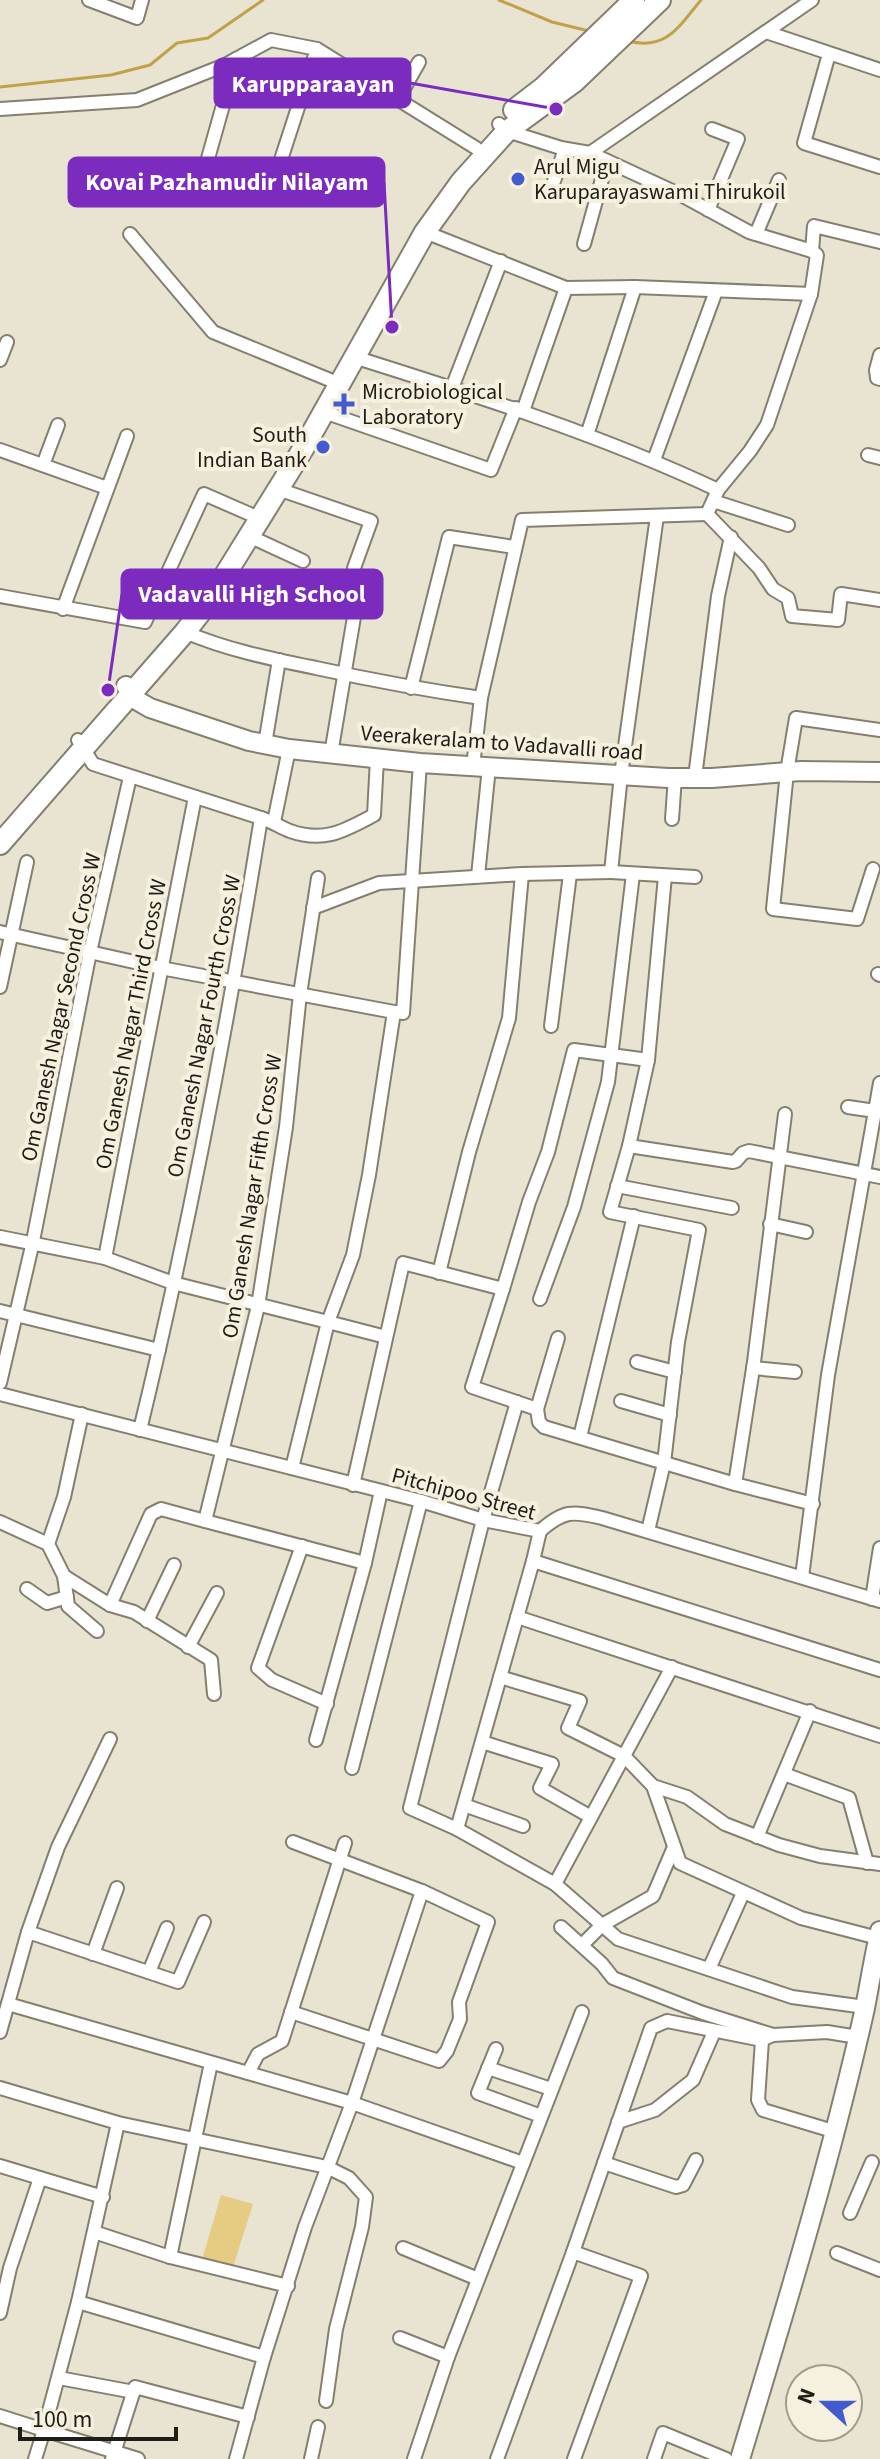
<svg xmlns="http://www.w3.org/2000/svg" width="880" height="2459" viewBox="0 0 880 2459" font-family="'Source Sans 3',sans-serif">
<style>
.green{fill:#e6cb82}
.lines{fill:none;stroke-linecap:round;stroke-linejoin:round}
.stream{stroke:#c1a24a;stroke-width:3}
.street-casing{stroke:#847f6f;stroke-width:16}
.secondary-casing{stroke:#847f6f;stroke-width:22}
.primary-casing{stroke:#847f6f;stroke-width:24}
.street{stroke:#fff;stroke-width:12}
.secondary{stroke:#fff;stroke-width:18}
.primary{stroke:#fff;stroke-width:20}
.poi-dot{fill:#435bce;stroke:#f6f0df;stroke-width:3}
.labels{text-anchor:middle;stroke-width:8;stroke-linejoin:round;paint-order:stroke}
.poi-label{font-size:22px;fill:#1f1d17;stroke:#f6f0df;text-anchor:start}
.street-label{font-size:22px;fill:#1f1d17;stroke:#f6f0df}
.leader{fill:none;stroke:#7b2cbf;stroke-width:3}
.callout-dot{fill:#7b2cbf;stroke:#f6f0df;stroke-width:3}
.callout{fill:#7b2cbf;stroke:#7b2cbf;stroke-width:3}
.callout-label{font-size:24px;text-anchor:middle;font-weight:bold;fill:#fff}
</style>
<rect width="100%" height="100%" fill="#e9e3d2"/>
<!-- green -->
<path class="green" d="M221,2195L253,2204L233,2267L202,2260Z"/>
<g class="lines">
<!-- stream -->
<g class="stream">
<path d="M499,0L552,22L589,31"/>
<path d="M628,41C667,51 679,26 701,0"/>
<path d="M0,87L111,75L150,65L177,43L208,38L263,0"/>
</g>
<!-- street casing -->
<g class="street-casing">
<g id="street">
<path d="M89,0L137,18L142,0"/>
<path d="M766,32L880,70"/>
<path d="M829,54L804,143L880,167"/>
<path d="M398,99L419,62"/>
<path d="M0,109L137,100L225,65L271,40L317,49L476,148"/>
<path d="M590,153L812,0"/>
<path d="M207,162L236,59"/>
<path d="M276,175L317,49"/>
<path d="M554,181L565,149"/>
<path d="M708,210L738,139L712,129"/>
<path d="M425,232L566,288L635,287"/>
<path d="M130,234L213,332L330,380"/>
<path d="M756,234L779,180"/>
<path d="M584,244L607,161"/>
<path d="M812,251L814,226L880,242"/>
<path d="M880,355L876,370L877,378L880,379"/>
<path d="M354,357C478,396 601,435 718,490L750,451L767,425L811,294L817,255L812,251L749,232L683,196L590,153L561,148L507,131L499,124"/>
<path d="M0,360L7,342"/>
<path d="M452,388L501,261"/>
<path d="M523,411L566,288"/>
<path d="M324,412L491,470L516,408"/>
<path d="M587,435L635,287L811,294"/>
<path d="M0,450L107,488"/>
<path d="M868,455L880,458"/>
<path d="M654,460L716,291"/>
<path d="M43,465L58,425"/>
<path d="M278,489L371,521L354,568"/>
<path d="M713,501L788,525"/>
<path d="M707,514L759,568L773,589L788,598L792,616L838,620L841,594L880,600"/>
<path d="M249,536L303,561"/>
<path d="M0,596L145,622L204,494L252,515"/>
<path d="M63,609L127,436"/>
<path d="M185,632C227,650 272,659 316,668C371,680 425,690 481,698"/>
<path d="M411,688L449,537L514,547"/>
<path d="M78,740L93,764L261,818C228,1023 189,1228 140,1430"/>
<path d="M265,744L279,660"/>
<path d="M331,754L354,617"/>
<path d="M473,766L481,698L522,520L707,514L718,490"/>
<path d="M695,777L718,596L731,537"/>
<path d="M261,818C271,821 280,827 290,831C324,843 344,831 374,815L377,759"/>
<path d="M672,819L675,777"/>
<path d="M274,822L289,749"/>
<path d="M873,869L857,919L773,909L787,772L796,718L880,730"/>
<path d="M611,872L695,877"/>
<path d="M522,874L611,872L621,775L657,516"/>
<path d="M478,876L489,767"/>
<path d="M318,878L300,994L286,1127L258,1306L205,1521L365,1563L381,1491"/>
<path d="M313,908L379,883L522,874L509,1018L469,1152L439,1273"/>
<path d="M0,932L161,968L394,1012L369,1175L353,1255L328,1322L386,1337"/>
<path d="M878,974L880,975"/>
<path d="M0,987L27,862"/>
<path d="M394,1012L403,1013L420,763"/>
<path d="M551,1026L570,874"/>
<path d="M648,1060L665,876"/>
<path d="M848,1107L875,1111"/>
<path d="M785,1114L754,1362L735,1484L813,1504"/>
<path d="M629,1146L610,1212L699,1230L678,1342L664,1463L648,1531"/>
<path d="M617,1186L732,1208"/>
<path d="M770,1224L806,1232"/>
<path d="M0,1237L105,1258L173,1283L328,1322L292,1468"/>
<path d="M105,1258L195,797"/>
<path d="M503,1289L472,1387L537,1409L539,1422L544,1427L735,1484"/>
<path d="M540,1299L574,1207L608,1082L633,874"/>
<path d="M0,1311L159,1350"/>
<path d="M637,1362L675,1372"/>
<path d="M753,1368L795,1372"/>
<path d="M0,1383L32,1246L90,952L130,777"/>
<path d="M0,1394L421,1501L483,1520L540,1531L533,1561L880,1670"/>
<path d="M621,1401L670,1415"/>
<path d="M517,1402L483,1520L410,1808L457,1829L555,1884L618,1939L792,1997L865,2007"/>
<path d="M537,1409L558,1338"/>
<path d="M580,1437L634,1216"/>
<path d="M353,1485L403,1263L503,1289L529,1202L548,1152L574,1050L648,1060L629,1146L733,1162L736,1161L743,1153L749,1151L880,1177"/>
<path d="M0,1522L48,1544L64,1576L110,1605L134,1612L211,1660L214,1694"/>
<path d="M540,1531C564,1510 572,1511 602,1518L880,1601"/>
<path d="M48,1544L64,1497L82,1414"/>
<path d="M302,1546L258,1668L272,1680L327,1704"/>
<path d="M64,1576L68,1606L97,1631"/>
<path d="M802,1577L828,1375L880,1083"/>
<path d="M27,1589L47,1603L67,1597"/>
<path d="M872,1599L880,1548"/>
<path d="M110,1605L151,1514L161,1509L205,1521"/>
<path d="M517,1617L880,1736"/>
<path d="M147,1621L174,1565"/>
<path d="M188,1647L217,1593"/>
<path d="M500,1677L580,1701L568,1728L624,1756L653,1786L680,1863L801,1918L878,1938"/>
<path d="M316,1740L365,1563"/>
<path d="M482,1742L552,1764L540,1788L591,1817"/>
<path d="M352,1768L421,1501"/>
<path d="M784,1774L849,1798L867,1863"/>
<path d="M653,1786L687,1797L725,1824L779,1845L820,1856L880,1864"/>
<path d="M464,1805L523,1826"/>
<path d="M457,1829L533,1561"/>
<path d="M757,1837L810,1711"/>
<path d="M555,1884L672,1667"/>
<path d="M561,1927L602,1964L613,1978L703,2013L773,2035"/>
<path d="M28,1932L178,1982L204,1922"/>
<path d="M582,1945L602,1925L653,1896L674,1847"/>
<path d="M93,1954L117,1888"/>
<path d="M709,1969L743,1893"/>
<path d="M149,1972L167,1928"/>
<path d="M8,2004L248,2073L258,2054L282,2041L345,1843"/>
<path d="M291,2012L439,2061L447,2051L460,2019L459,2002L488,1922L422,1891L293,1842"/>
<path d="M0,2032L28,1932L58,1847L110,1739"/>
<path d="M766,2038L773,2035L827,2032L858,2037"/>
<path d="M496,2049L478,2093L541,2116"/>
<path d="M488,2068L551,2089"/>
<path d="M248,2073L352,2103L422,1891"/>
<path d="M0,2088L118,2123L327,2167L349,2178L366,2197L362,2227L336,2329L326,2401"/>
<path d="M618,2122L655,2110L693,2080L714,2032"/>
<path d="M604,2163L676,2187L683,2185L696,2160"/>
<path d="M0,2166L103,2197"/>
<path d="M850,2213L872,2162"/>
<path d="M94,2232L170,2257L288,2286"/>
<path d="M403,2248L478,2279"/>
<path d="M573,2252L651,2028L667,2021L762,2040L758,2100L763,2110L833,2131"/>
<path d="M837,2253L880,2270"/>
<path d="M170,2257L211,2063"/>
<path d="M78,2302L118,2123"/>
<path d="M0,2313L10,2268L40,2178"/>
<path d="M400,2338L448,2357"/>
<path d="M59,2378L134,2392"/>
<path d="M0,2416L44,2430L78,2302L264,2357L305,2227L352,2103L523,2163"/>
<path d="M35,2459L44,2430L138,2459"/>
<path d="M112,2459L135,2387L248,2417"/>
<path d="M236,2459L264,2357"/>
<path d="M311,2459L318,2427"/>
<path d="M414,2459L448,2357L582,2012"/>
<path d="M497,2459L573,2252L641,2276L574,2459"/>
<path d="M654,2459L663,2433L726,2459"/>
</g>
</g>
<!-- secondary casing -->
<g class="secondary-casing">
<g id="secondary">
<path d="M126,686L138,701L150,708L249,741L289,749L420,763L668,778H712L801,771L880,772"/>
<path d="M740,2459C785,2310 831,2160 865,2008C870,1982 874,1956 880,1931"/>
</g>
</g>
<!-- primary casing -->
<g class="primary-casing">
<g id="primary">
<path d="M514,110L544,87L634,0"/>
<path d="M0,844L185,632L207,604L303,449L425,232L461,182L507,131L574,82L660,0"/>
</g>
</g>
<!-- street -->
<use href="#street" class="street"/>
<!-- secondary -->
<use href="#secondary" class="secondary"/>
<!-- primary -->
<use href="#primary" class="primary"/>
</g>
<!-- markers -->
<g class="poi-dot">
<circle cx="518" cy="179" r="8"/>
<path d="M340 392h8v8h8v8h-8v8h-8v-8h-8v-8h8z"/>
<circle cx="323" cy="447" r="8"/>
</g>
<g class="labels">
<!-- poi labels -->
<g class="poi-label">
<text x="534" y="174">Arul Migu<tspan x="534" dy="25">Karuparayaswami Thirukoil</tspan></text>
<text x="362" y="399">Microbiological<tspan x="362" dy="25">Laboratory</tspan></text>
<text x="307" y="442" text-anchor="end">South<tspan x="307" dy="25">Indian Bank</tspan></text>
</g>
<!-- street labels -->
<g class="street-label">
<text transform="translate(502 742) rotate(4)" y="8">Veerakeralam to Vadavalli road</text>
<text transform="translate(60 1007) rotate(-78)" y="8">Om Ganesh Nagar Second Cross W</text>
<text transform="translate(130 1024) rotate(-79)" y="8">Om Ganesh Nagar Third Cross W</text>
<text transform="translate(203 1026) rotate(-79)" y="8">Om Ganesh Nagar Fourth Cross W</text>
<text transform="translate(251 1196) rotate(-81)" y="8">Om Ganesh Nagar Fifth Cross W</text>
<text transform="translate(464 1493) rotate(15)" y="8">Pitchipoo Street</text>
</g>
</g>
<!-- callouts -->
<path class="leader" d="M556 109L410 83M392 327L384 182M108 690L122 594"/>
<g class="callout-dot">
<circle cx="556" cy="109" r="8"/>
<circle cx="392" cy="327" r="8"/>
<circle cx="108" cy="690" r="8"/>
</g>
<g class="callout">
<rect x="215" y="59" width="195" height="48" rx="8"/>
<rect x="69" y="158" width="315" height="48" rx="8"/>
<rect x="122" y="570" width="260" height="48" rx="8"/>
</g>
<g class="callout-label">
<text x="313" y="92">Karupparaayan</text>
<text x="227" y="190">Kovai Pazhamudir Nilayam</text>
<text x="252" y="602">Vadavalli High School</text>
</g>
<!-- north arrow -->
<g transform="translate(824 2403) rotate(291)"><circle r="38" fill="#f6f0df" stroke="#a09c8f" stroke-width="2"/>
<path d="M0-6L14 30L0 20L-14 30Z" fill="#435bce"/>
<text y="-12" font-size="22" font-weight="bold" text-anchor="middle" fill="#1f1d17">N</text>
</g>
<!-- scale -->
<path d="M20 2427v12h156v-12" fill="none" stroke="#1f1d17" stroke-width="4"/>
<text x="32" y="2427" font-size="24" fill="#1f1d17" stroke="#f6f0df" stroke-width="6" paint-order="stroke">100 m</text>
</svg>
